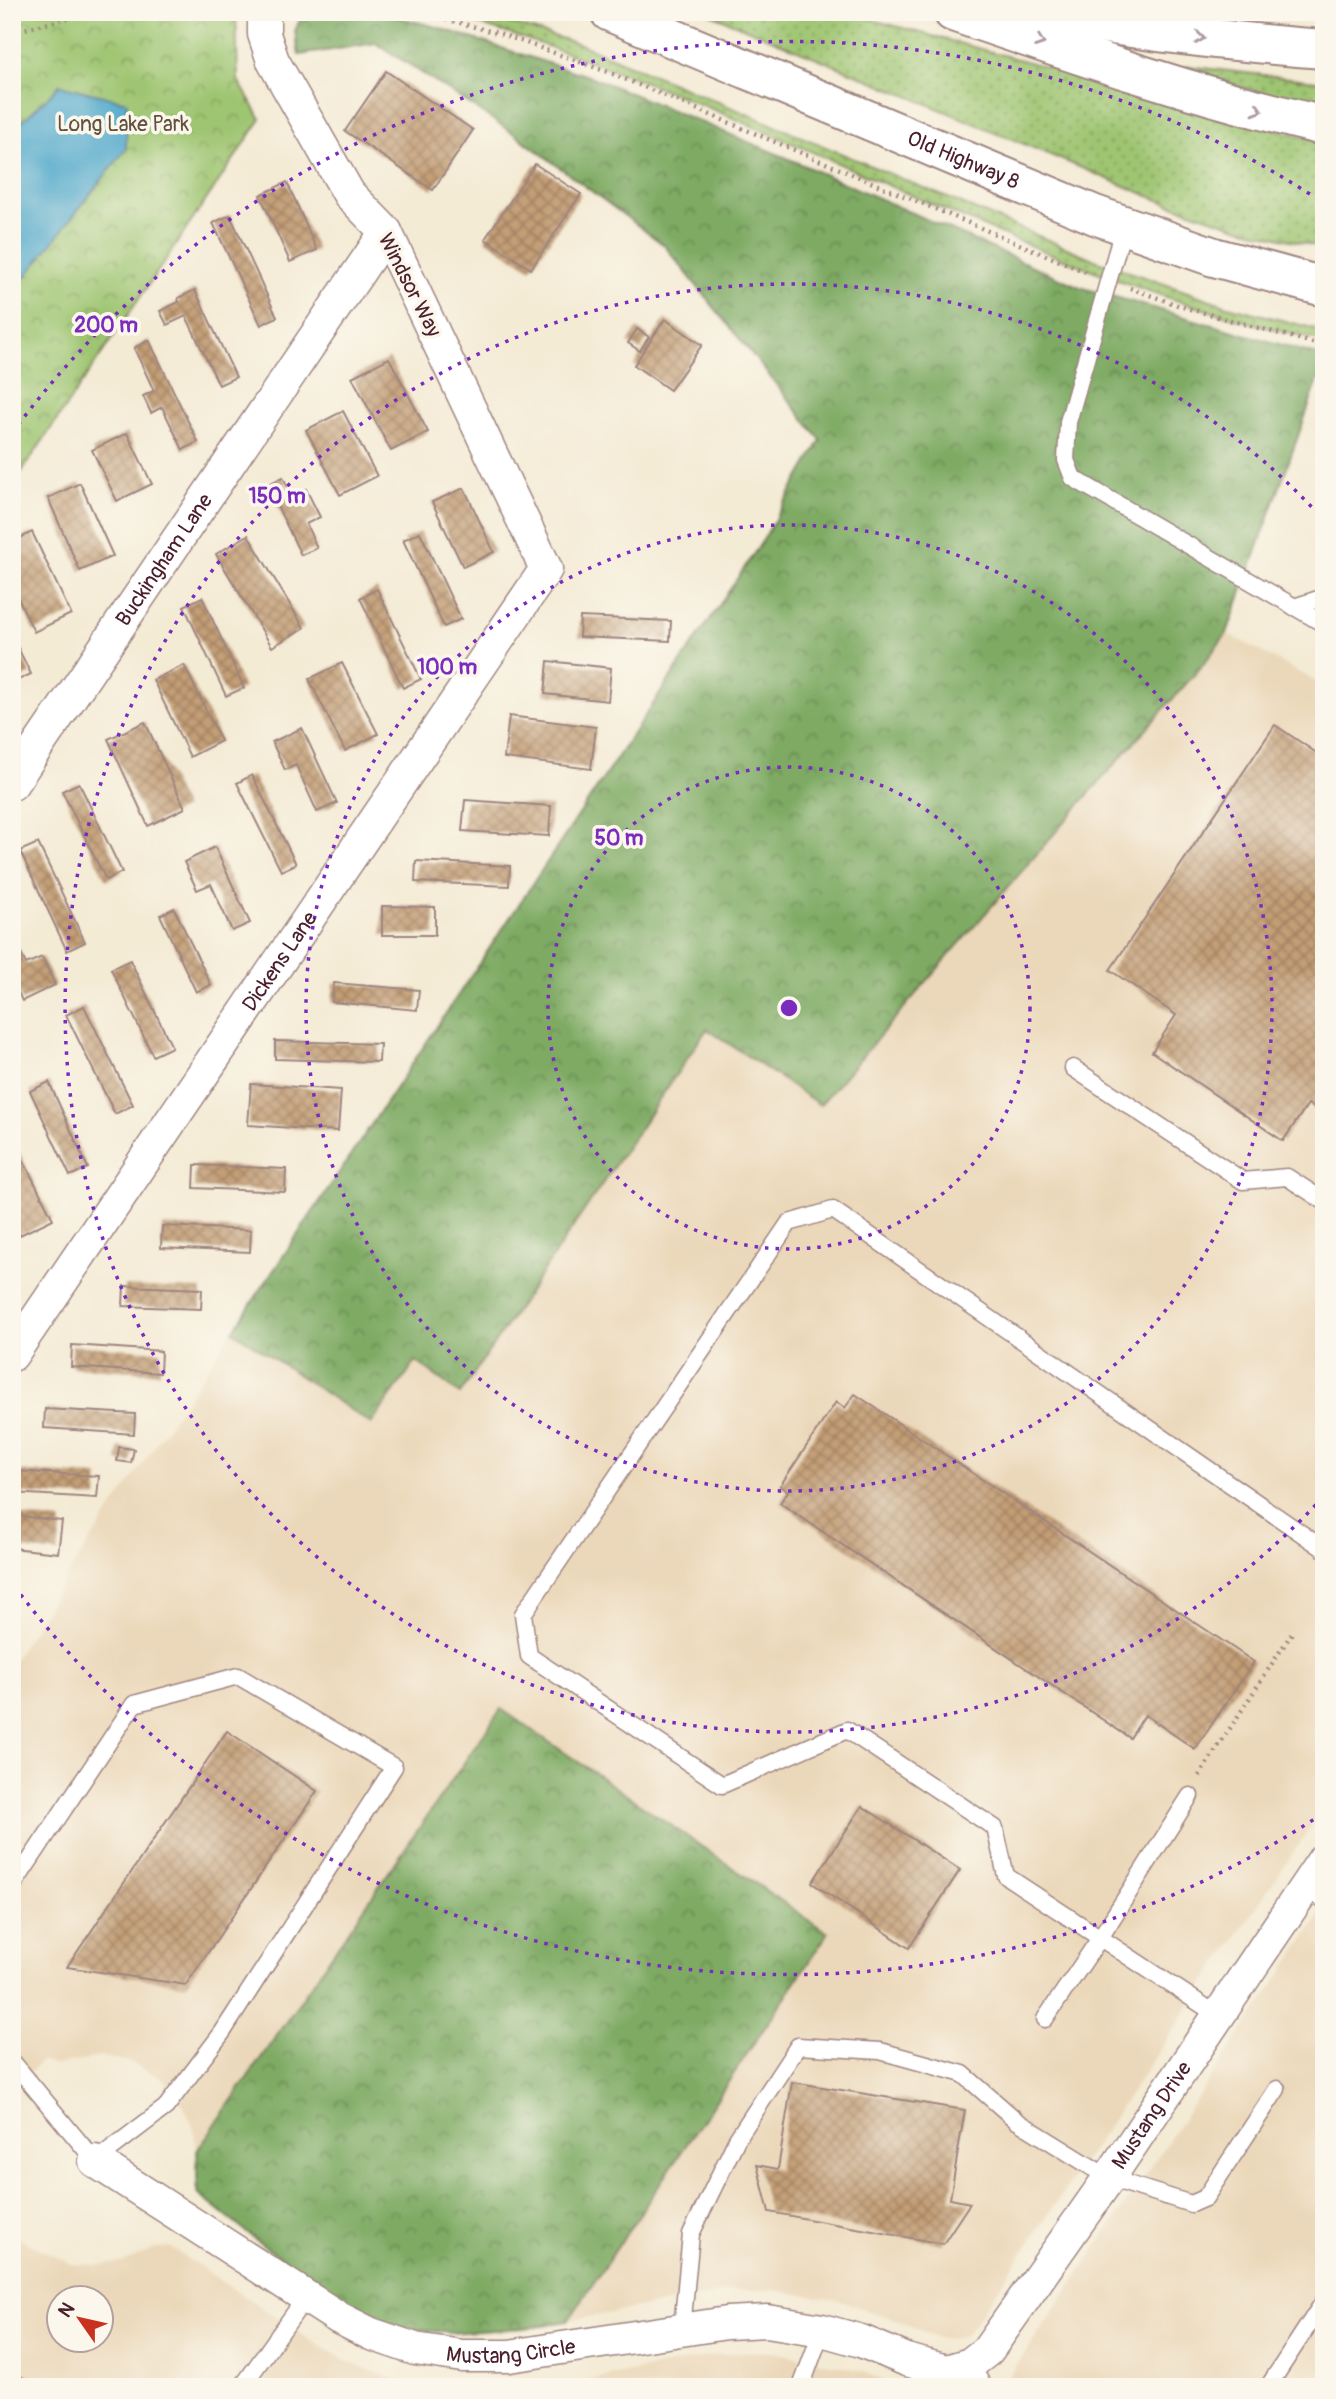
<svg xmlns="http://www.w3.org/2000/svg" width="1336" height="2399" viewBox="0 0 1336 2399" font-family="Pangolin,sans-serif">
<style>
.built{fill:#ebd8ba;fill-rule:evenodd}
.grass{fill:url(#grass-dots);stroke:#74724e;stroke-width:2}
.forest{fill:url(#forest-crowns);stroke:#646447;stroke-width:2}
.park{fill:url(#park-crowns);stroke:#74724e;stroke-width:2}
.water{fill:#4da7cb;stroke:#4c637b;stroke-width:2}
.building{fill:url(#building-cross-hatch)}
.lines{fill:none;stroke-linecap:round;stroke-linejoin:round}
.lane-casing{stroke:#9f8580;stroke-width:19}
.street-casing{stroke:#9f8580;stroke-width:35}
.secondary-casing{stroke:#9f8580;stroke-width:42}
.highway-casing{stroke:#9f8580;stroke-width:42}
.path{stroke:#9f8580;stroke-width:4.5;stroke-dasharray:2 5;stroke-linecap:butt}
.lane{stroke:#fff;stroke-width:16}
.street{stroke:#fff;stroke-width:32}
.secondary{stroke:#fff;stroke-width:38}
.highway{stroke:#fff;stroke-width:38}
.oneway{stroke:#ae9aa0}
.ring{fill:none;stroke:#7b2cbf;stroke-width:3.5;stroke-dasharray:3.5 7}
.labels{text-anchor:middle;stroke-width:7;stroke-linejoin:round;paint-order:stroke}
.park-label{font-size:21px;fill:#635140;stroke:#fbf7ec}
.street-label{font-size:21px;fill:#4a1f2b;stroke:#fbf7ec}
.centre{fill:#7b2cbf;stroke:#fbf7ec;stroke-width:3.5}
.ring-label{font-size:21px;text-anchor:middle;font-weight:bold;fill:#7b2cbf;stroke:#fbf7ec;stroke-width:7;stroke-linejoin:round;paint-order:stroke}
</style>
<defs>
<pattern id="grass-dots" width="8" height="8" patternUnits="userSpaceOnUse" patternTransform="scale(1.75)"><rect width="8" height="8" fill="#9ec571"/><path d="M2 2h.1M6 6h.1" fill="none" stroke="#839f5d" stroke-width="1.8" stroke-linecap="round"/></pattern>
<pattern id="forest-crowns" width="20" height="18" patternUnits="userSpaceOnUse" patternTransform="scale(1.75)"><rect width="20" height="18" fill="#7eaa63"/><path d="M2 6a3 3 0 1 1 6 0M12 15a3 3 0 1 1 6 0" fill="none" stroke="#698a52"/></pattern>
<pattern id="park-crowns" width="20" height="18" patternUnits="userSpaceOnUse" patternTransform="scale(1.75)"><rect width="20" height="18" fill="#9ec571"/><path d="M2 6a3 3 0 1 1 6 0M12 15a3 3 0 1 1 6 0" fill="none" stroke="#839f5d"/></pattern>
<pattern id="building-cross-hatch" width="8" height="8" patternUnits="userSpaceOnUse" patternTransform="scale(1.75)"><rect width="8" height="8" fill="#c39e76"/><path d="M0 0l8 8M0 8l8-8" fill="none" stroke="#a08061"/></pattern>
</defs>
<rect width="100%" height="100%" fill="#fbf7ec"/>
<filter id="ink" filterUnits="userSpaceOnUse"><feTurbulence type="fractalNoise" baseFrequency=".0143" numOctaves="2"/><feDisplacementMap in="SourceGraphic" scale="14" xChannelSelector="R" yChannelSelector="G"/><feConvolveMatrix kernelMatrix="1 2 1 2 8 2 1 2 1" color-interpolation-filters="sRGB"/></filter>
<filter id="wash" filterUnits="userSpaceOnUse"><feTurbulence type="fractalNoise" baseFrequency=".00686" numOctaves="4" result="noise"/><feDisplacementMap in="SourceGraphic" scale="28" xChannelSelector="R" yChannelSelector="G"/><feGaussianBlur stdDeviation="1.57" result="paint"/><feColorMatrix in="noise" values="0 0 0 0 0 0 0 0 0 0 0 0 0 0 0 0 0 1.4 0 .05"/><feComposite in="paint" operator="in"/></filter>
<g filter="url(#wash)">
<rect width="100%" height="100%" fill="#f4ebd5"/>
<!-- built -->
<g class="built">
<path d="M1227,633L1324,686V1807L975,2323L965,2335L950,2339L935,2337L902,2322L838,2300L771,2290H736L568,2321L828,1933L502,1709L197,2151L194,2129L183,2104L161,2078L127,2061L100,2057L54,2065L41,2061L14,2090L15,2101L12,2107V1663L84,1550L233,1331L371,1424L416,1361L460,1394L707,1029L1085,798L1201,667Z"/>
<path d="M1324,1910V2387H1002Z"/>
<path d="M12,2232L21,2240L72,2264L102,2265L125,2262L157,2248L170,2247L316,2344L347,2361L398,2381L432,2387H12ZM60,2298H102V2340H60Z"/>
<path d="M742,2352H774L860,2370L896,2387H554L706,2357Z"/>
</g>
<!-- grass -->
<g class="grass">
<path d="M434,12H472L580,44L1098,261L1228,306L1324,331V342C1247,323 1171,301 1097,272C875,188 664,72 434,12Z"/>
<path d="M706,12H844L1324,142V248L1240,228L1161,201Z"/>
<path d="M1130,12H1246L1249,13L1244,32Z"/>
<path d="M1187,66L1324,82V110L1185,72Z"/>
</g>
<!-- forest -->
<g class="forest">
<path d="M303,12H377L437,27L594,78L787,158L1080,287L1324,357V364L1227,633L1201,667L1085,798L820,1105L707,1029L460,1394L416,1361L371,1424L233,1331L763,540L821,440L664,245L516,135L376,43L299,55L295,31Z"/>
<path d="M501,1709L828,1933L568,2321L524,2328L450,2333L397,2327L362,2311L265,2247L199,2195C195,2180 199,2166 197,2151Z"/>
</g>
<!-- park -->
<path class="park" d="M12,12H236L238,80L261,119L12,486Z"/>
<!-- water -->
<path class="water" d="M60,85L127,102L126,149L12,294V131Z"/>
<g id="blocks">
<!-- building -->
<g class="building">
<path d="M386,71L473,130L433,190L345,131Z"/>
<path d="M535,164L581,194L531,269L485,239Z"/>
<path d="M287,182L317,250L290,262L260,195Z"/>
<path d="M230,215L277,317L261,325L213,223Z"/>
<path d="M195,290L236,377L219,385L186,316L167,325L160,311L179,302L178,298Z"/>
<path d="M665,319L702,345L670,390L634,365Z"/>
<path d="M637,329L649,337L640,351L628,343Z"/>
<path d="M149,340L198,442L183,450L162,407L151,413L143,396L154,391L134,348Z"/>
<path d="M389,358L428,432L391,451L352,377Z"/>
<path d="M343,411L377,476L340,495L306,430Z"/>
<path d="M127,433L152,484L117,501L92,450Z"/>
<path d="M283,477L292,496L306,489L320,517L306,524L317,548L301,555L267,485Z"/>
<path d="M80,483L113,556L80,571L48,498Z"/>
<path d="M464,488L494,552L463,567L432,502Z"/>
<path d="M32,532L71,614L34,632L12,585V542Z"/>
<path d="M420,532L461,619L444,627L403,540Z"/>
<path d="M248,535L304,628L272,647L216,554Z"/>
<path d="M377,589L421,679L403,688L360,598Z"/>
<path d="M202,597L244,688L226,696L184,606Z"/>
<path d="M580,617L671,621L670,641L579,637Z"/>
<path d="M12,636L31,674L12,683Z"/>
<path d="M548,661L611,668L608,701L545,694Z"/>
<path d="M342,663L378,734L345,751L309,679Z"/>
<path d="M184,665L221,741L190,757L153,680Z"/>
<path d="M509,716L596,727L591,769L504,758Z"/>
<path d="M145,722L185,808L148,826L108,739Z"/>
<path d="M1275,725L1324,758V1115L1308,1104L1283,1141L1152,1052L1176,1015L1110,970Z"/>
<path d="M302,728L337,803L317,812L296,765L285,770L272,742Z"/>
<path d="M252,775L296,864L281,871L237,783Z"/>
<path d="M79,783L122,872L106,880L62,791Z"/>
<path d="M465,800L551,806L549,836L462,831Z"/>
<path d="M38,843L85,942L67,951L20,851Z"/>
<path d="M215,847L250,923L232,931L211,884L197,890L184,862Z"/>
<path d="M416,861L510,866L509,886L415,882Z"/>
<path d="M382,906L435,907V935H382Z"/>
<path d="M174,908L211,985L196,992L160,915Z"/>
<path d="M12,936L26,964L42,957L55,985L22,1001L12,979Z"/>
<path d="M130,960L172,1047L153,1056L111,969Z"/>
<path d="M334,983L419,990L417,1010L332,1002Z"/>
<path d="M84,1006L133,1105L115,1114L66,1015Z"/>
<path d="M275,1041L380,1044L379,1062L275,1059Z"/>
<path d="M49,1082L88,1168L70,1176L30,1091Z"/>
<path d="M251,1084L341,1090L338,1131L248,1125Z"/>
<path d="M14,1142L53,1219L14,1238L12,1234V1143Z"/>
<path d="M195,1165L286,1169L285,1192L194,1188Z"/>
<path d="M162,1226L251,1230L250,1252L161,1248Z"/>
<path d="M124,1286L202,1289L201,1309L123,1306Z"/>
<path d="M72,1345L161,1351L160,1373L71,1367Z"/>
<path d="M855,1394L1254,1662L1195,1749L1145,1715L1130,1738L780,1503L788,1491L780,1486L836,1402L845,1408Z"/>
<path d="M45,1409L135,1414L134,1434L44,1428Z"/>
<path d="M119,1447L134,1449L131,1463L117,1461Z"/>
<path d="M12,1471L99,1476L97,1498L12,1493Z"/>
<path d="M12,1515L62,1521L58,1553L12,1548Z"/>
<path d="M227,1731L317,1791L186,1985L67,1967Z"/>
<path d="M862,1806L960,1870L909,1948L812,1883Z"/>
<path d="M792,2082L965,2110L950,2199L970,2203L943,2244L769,2212L757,2165L778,2169Z"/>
<path d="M12,2370L37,2387H12Z"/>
</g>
</g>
</g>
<g filter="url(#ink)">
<use href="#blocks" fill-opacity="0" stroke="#9f8580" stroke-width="2"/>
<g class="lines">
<!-- lane casing -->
<g class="lane-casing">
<g id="lane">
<path d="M1124,226L1068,422L1066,460L1073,478L1324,624"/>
<path d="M1294,607L1324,597"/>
<path d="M1073,1068L1243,1181L1287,1177L1324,1201"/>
<path d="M12,1887L134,1704L238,1676L394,1767L222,2033L166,2107L95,2161L12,2061"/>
<path d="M1305,1887L1324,1900"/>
<path d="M1219,2016L1006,1876L995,1828L847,1730L722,1785L529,1656L523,1614L789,1223L833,1210L1324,1549"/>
<path d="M1045,2019L1100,1938L1190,1796"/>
<path d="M682,2329L691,2234L737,2139L798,2046L880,2051L963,2074L1017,2121L1109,2178L1191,2204L1205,2198L1277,2089"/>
<path d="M970,2364L984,2387"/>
<path d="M242,2387L306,2297"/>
<path d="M801,2387L822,2330"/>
<path d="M1268,2387L1324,2301"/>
</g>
</g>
<!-- street casing -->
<g class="street-casing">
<g id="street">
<path id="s1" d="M12,784L386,232"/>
<path id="s2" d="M12,1355L546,569L386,232L349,194L273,61L264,34V12"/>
<path id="s3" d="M95,2161L339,2318L371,2334L415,2349L462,2356H509L727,2323L767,2321L822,2330L861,2341L907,2360L946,2371L970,2364L988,2350L1109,2178L1324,1859"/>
</g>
</g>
<!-- secondary casing -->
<g class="secondary-casing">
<g id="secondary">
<path id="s4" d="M610,12L1095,215L1214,257L1324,287"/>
</g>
</g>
<!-- highway casing -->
<g class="highway-casing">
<g id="highway">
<path d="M953,12C1075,54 1198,96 1324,126"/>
<path d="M1036,12C1131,30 1227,42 1324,49"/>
</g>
</g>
<!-- path -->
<g class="path">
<path d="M419,12L501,34L608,72L1086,272"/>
<path d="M12,32L94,12"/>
<path d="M1130,288L1183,307L1324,346"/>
<path d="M1199,1776L1292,1633"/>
</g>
<!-- lane -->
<use href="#lane" class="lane"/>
<!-- street -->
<use href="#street" class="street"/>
<!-- secondary -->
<use href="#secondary" class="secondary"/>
<!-- highway -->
<use href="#highway" class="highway"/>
</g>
<!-- one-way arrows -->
<defs><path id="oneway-chevron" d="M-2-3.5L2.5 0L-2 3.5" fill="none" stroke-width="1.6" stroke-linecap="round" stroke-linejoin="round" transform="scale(1.75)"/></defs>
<g class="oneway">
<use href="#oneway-chevron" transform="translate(1200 38) rotate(7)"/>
<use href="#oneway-chevron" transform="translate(1040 42) rotate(19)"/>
<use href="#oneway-chevron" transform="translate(1258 110) rotate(16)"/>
</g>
</g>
<!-- distance rings -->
<g class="ring">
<circle cx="789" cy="1008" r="241"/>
<circle cx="789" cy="1008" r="483"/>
<path d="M1323 1497A724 724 0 1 1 1323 519"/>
<path d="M1322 1814A966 966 0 0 1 12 1583M12 433A966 966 0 0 1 1322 202"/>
</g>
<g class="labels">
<!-- park labels -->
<g class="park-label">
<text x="123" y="131">Long Lake Park</text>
</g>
<!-- street labels -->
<g class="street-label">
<text dy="7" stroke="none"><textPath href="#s4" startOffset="383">Old Highway 8</textPath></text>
<text transform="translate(410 285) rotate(63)" y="7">Windsor Way</text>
<text dy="7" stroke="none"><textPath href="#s1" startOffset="271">Buckingham Lane</textPath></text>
<text dy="7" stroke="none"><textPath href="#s2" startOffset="476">Dickens Lane</textPath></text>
<text dy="7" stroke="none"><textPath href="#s3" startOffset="1248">Mustang Drive</textPath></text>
<text dy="7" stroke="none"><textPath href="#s3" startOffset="469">Mustang Circle</textPath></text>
</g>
</g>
<circle cx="789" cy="1008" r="10" class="centre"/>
<g class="ring-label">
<text x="106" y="332">200 m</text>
<text x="277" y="503">150 m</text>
<text x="447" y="674">100 m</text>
<text x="619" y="845">50 m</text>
</g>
<!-- margin -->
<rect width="1336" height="2399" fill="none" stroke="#fbf7ec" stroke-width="42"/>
<!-- north arrow -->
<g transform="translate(80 2319) rotate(304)"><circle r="33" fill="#fbf7ec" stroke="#b4a19f" stroke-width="2"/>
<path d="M0-5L12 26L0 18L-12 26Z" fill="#c8321e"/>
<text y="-10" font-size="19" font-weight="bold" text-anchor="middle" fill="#4a1f2b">N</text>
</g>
</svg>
